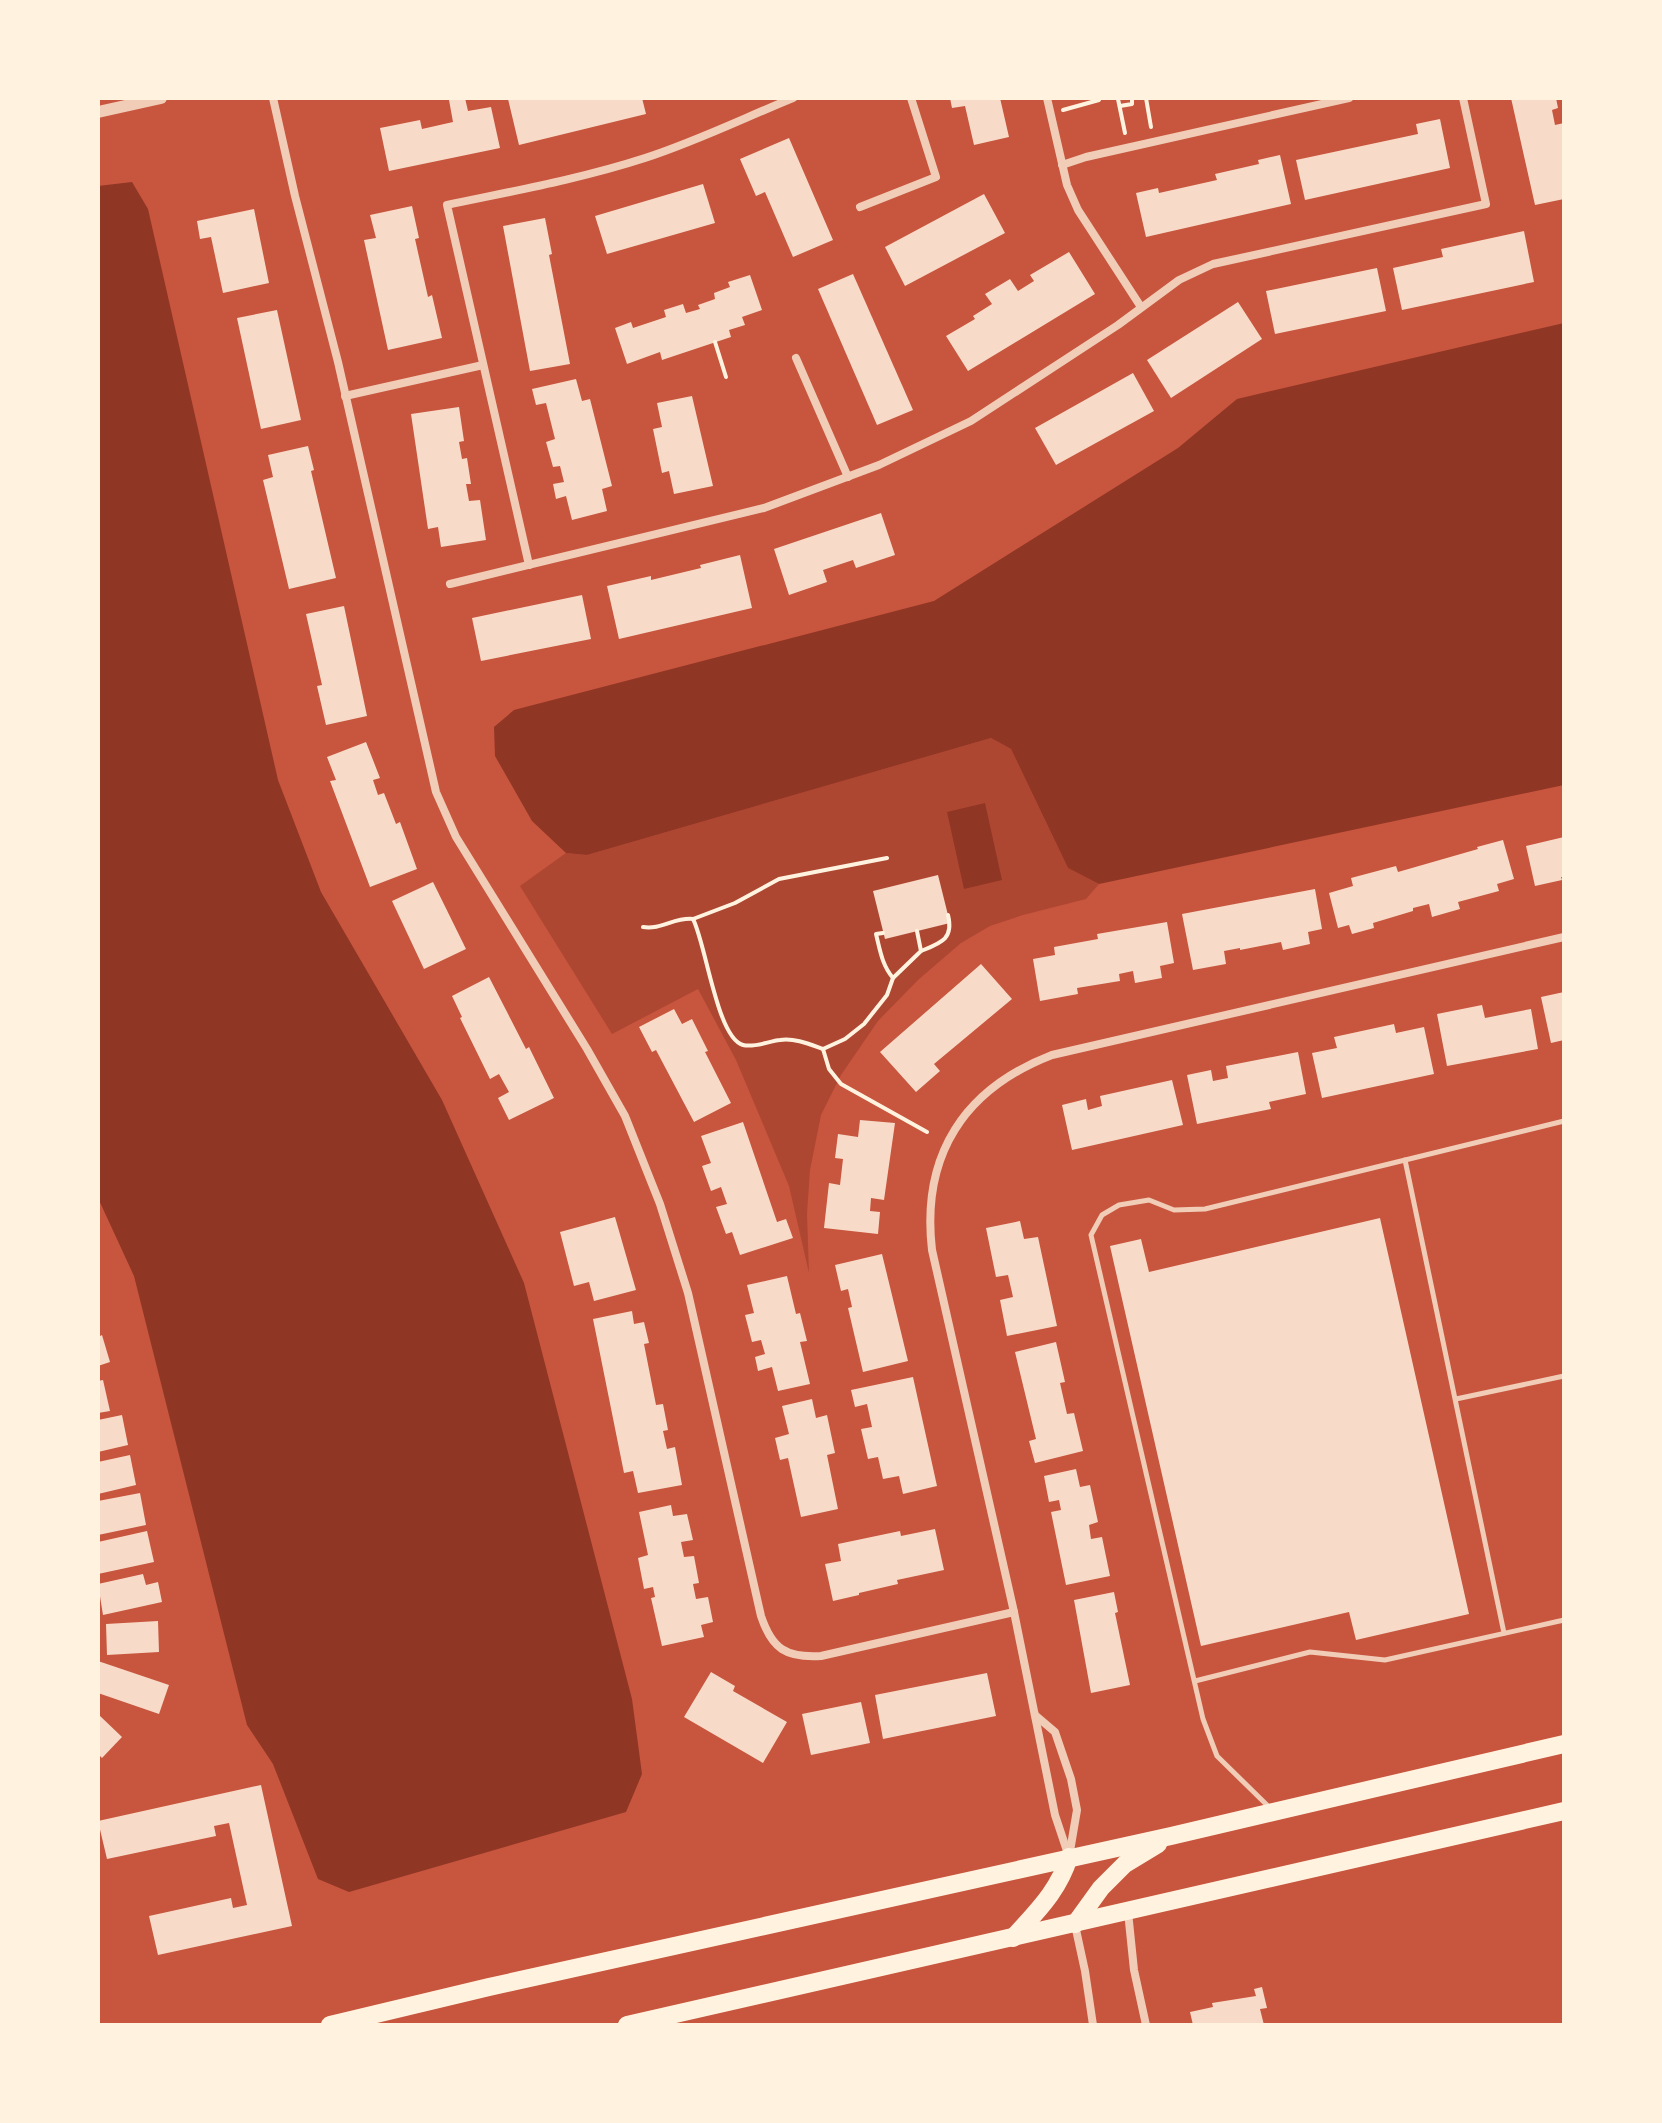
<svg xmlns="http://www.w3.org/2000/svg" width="1662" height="2123" viewBox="0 0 1662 2123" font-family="'Fira Sans',sans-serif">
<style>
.green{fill:#ae4732}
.water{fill:#8f3625}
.building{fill:#f7dbc8}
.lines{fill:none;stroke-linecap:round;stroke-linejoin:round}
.path{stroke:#fff3e0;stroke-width:4}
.service{stroke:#f1ccb7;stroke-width:5}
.minor{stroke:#f1ccb7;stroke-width:8}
.tertiary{stroke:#f1ccb7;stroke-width:12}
.trunk{stroke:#fff3e0;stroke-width:18}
</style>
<rect width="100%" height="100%" fill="#c8553d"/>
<!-- green -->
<path class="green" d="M991,738L1011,749L1068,868L1099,884L1086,899L1023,915L990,926L961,943L918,980L878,1021L841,1075L821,1115L810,1170L807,1214L809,1273L789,1186L736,1060L698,989L612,1034L520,886L566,853L587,855Z"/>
<!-- water -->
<g class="water">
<path d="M132,182L148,209L278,780L321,892L442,1100L524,1283L632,1699L642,1774L626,1812L349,1892L318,1879L273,1764L247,1725L134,1276L98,1198V186Z"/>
<path d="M1564,323V785L1099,884L1068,868L1011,749L991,738L587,855L566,853L532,821L495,756L494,727L514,710L934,601L1178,448L1237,399Z"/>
<path d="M985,803L1002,880L964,889L947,812Z"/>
</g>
<!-- building -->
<g class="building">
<path d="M460,98H465L468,111L491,107L500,148L389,171L380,128L420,120L422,129L453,122L449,100Z"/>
<path d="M530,98V100L537,98H642L646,114L519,145L508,99Z"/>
<path d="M950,98H1000L1009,137L974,145L965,106L952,108Z"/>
<path d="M1511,98H1556L1558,108L1552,110L1555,125L1564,123V199L1535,205Z"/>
<path d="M1440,119L1450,168L1305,200L1296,160L1418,134L1416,124Z"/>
<path d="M789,138L833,240L793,257L765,192L756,196L740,159Z"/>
<path d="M1280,155L1291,204L1146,237L1136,193L1158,188L1159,193L1217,180L1215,174L1259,164L1258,160Z"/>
<path d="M703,184L715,223L607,254L595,216Z"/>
<path d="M984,194L1005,233L905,286L885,247Z"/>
<path d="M412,206L419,238L415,239L428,297L432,295L442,338L388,350L364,240L376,238L370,215Z"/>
<path d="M254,209L269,283L223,293L211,237L200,239L197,221Z"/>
<path d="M545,218L552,254L549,255L570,364L530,371L503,226Z"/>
<path d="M1524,231L1534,282L1402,310L1393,268L1443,257L1441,249Z"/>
<path d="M1069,252L1095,294L968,371L946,336L975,319L973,316L992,304L985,294L1010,279L1018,291L1034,281L1030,275Z"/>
<path d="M1377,268L1386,311L1275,334L1266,291Z"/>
<path d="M853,274L913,410L877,425L818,289Z"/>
<path d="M750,275L762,310L742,317L745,325L729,330L731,337L662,360L660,352L627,364L615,328L631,322L633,328L666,317L664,310L683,304L686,313L700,309L698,305L715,299L714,293L730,287L728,282Z"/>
<path d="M1238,302L1262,339L1171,398L1147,360Z"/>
<path d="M277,310L301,420L261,429L237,318Z"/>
<path d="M1133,373L1154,411L1056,465L1035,428Z"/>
<path d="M576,379L582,401L590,399L612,486L602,489L607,511L572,520L566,496L556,499L553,484L564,482L560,466L553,467L546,442L555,439L546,403L536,405L532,389Z"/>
<path d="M692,396L713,486L674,494L669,471L662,473L653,429L662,427L657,403Z"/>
<path d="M459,407L464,441L459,442L462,459L467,458L471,484H466L469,501L480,500L486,540L441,547L438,527L428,529L411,414Z"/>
<path d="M308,446L314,470L311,471L336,578L289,589L263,480L273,477L268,455Z"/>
<path d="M881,513L895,555L856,568L853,560L823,570L827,582L789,595L774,549Z"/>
<path d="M740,555L752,608L619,639L607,586L651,576V580L701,568L700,565Z"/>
<path d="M582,595L591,639L481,661L472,618Z"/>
<path d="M344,606L367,716L326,725L317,686L322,685L306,614Z"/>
<path d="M366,742L380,778L373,780L378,795L384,793L396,824L400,822L417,869L370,887L330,781L336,780L327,757Z"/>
<path d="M1564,837V877H1561L1562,880L1535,886L1526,846Z"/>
<path d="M1503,840L1514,879L1497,884L1499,891L1458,902L1460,909L1432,917L1429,904L1413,908V911L1373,923L1374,928L1352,934L1349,925L1338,928L1329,893L1353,886L1351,878L1396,866L1398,872L1478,849L1477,847Z"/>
<path d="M938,875L950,923L885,939L873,891Z"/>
<path d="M433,882L466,949L424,969L392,901Z"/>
<path d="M1315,889L1322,929L1308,932L1310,944L1283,950L1281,942L1240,950V948L1224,951L1226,964L1193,970L1182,914Z"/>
<path d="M1167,922L1174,963L1160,966L1162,978L1135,983L1133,971L1119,974L1120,981L1077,988L1078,994L1040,1001L1033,959L1055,955L1054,947L1098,939L1097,934Z"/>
<path d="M981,964L1012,999L934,1064L940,1071L916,1092L880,1052Z"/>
<path d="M489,977L526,1049L529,1047L554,1098L509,1120L498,1098L509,1092L499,1074L490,1079L460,1018L462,1017L452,996Z"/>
<path d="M1564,992V1040L1551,1043L1541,997Z"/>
<path d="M1482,1005L1485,1018L1531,1009L1538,1049L1447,1066L1437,1014Z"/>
<path d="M674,1009L682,1024L692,1019L708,1051L705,1052L731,1103L694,1122L656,1050L652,1052L639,1027Z"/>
<path d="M1394,1024L1396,1033L1424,1027L1434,1074L1322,1098L1312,1053L1337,1048L1334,1037Z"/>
<path d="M1298,1052L1306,1094L1269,1102L1271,1109L1197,1124L1187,1075L1211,1070L1213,1081L1228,1078L1226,1066Z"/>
<path d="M1172,1080L1183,1125L1072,1150L1062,1105L1086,1099L1088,1110L1102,1106L1100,1096Z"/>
<path d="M860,1120L895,1123L884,1200L871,1198L870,1211L880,1212L878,1234L824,1228L829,1183L840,1185L843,1159L835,1158L838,1134L858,1137Z"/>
<path d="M743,1122L777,1222L786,1219L793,1238L740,1255L732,1232L726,1234L716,1207L727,1204L721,1187L711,1191L702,1166L711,1163L701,1136Z"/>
<path d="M615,1217L636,1290L594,1301L589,1282L574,1286L560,1232Z"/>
<path d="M1380,1218L1469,1614L1356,1640L1349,1612L1201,1646L1110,1246L1141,1239L1149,1272Z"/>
<path d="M1020,1221L1024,1239L1038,1237L1057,1326L1007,1336L1000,1300L1013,1297L1008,1275L996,1277L986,1228Z"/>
<path d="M882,1254L908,1361L863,1372L848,1308L852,1307L848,1289L841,1291L835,1265Z"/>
<path d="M787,1276L796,1314L800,1313L807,1341L800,1342L810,1384L778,1391L772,1367L758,1371L755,1357L765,1354L761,1340L752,1342L745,1315L754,1313L747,1285Z"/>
<path d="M632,1311L634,1324L644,1322L649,1343L644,1344L656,1405L663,1404L668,1430L663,1431L667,1449L675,1447L682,1485L638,1493L633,1471L624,1473L593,1319Z"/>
<path d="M102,1335L110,1362L98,1366V1337Z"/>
<path d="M1056,1342L1065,1382L1060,1383L1067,1414L1074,1413L1083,1451L1035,1463L1029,1441L1036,1439L1015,1352Z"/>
<path d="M913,1377L937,1486L903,1494L899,1476L883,1479L878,1457L868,1459L861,1429L872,1427L867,1404L855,1407L851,1390Z"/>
<path d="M103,1380L110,1411L98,1413V1381Z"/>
<path d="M812,1399L816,1418L827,1415L835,1453L827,1455L838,1509L801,1517L788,1458L780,1460L775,1438L789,1434L782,1406Z"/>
<path d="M122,1415L128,1445L98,1452V1420Z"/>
<path d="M130,1455L136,1485L98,1494V1462Z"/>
<path d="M1076,1469L1080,1487L1090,1485L1098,1522L1089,1525L1091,1539L1102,1537L1110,1576L1066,1585L1051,1512L1061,1510L1059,1500L1049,1502L1044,1476Z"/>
<path d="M140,1493L146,1525L98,1535V1501Z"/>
<path d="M671,1505L673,1516L687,1514L693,1540L681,1542L684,1557L694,1556L699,1583L693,1584L696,1599L708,1597L713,1622L701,1625L704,1637L662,1646L651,1598L655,1597L653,1587L644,1589L638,1558L648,1555L639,1512Z"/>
<path d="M935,1529L944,1570L897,1580L898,1584L859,1593V1595L833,1601L825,1564L841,1561L838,1544L900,1531L901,1536Z"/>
<path d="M147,1531L154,1562L98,1574V1542Z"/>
<path d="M143,1574L146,1585L158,1582L162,1602L103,1615L98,1584Z"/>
<path d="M1114,1592L1118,1612L1115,1613L1130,1685L1091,1693L1074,1600Z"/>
<path d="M158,1621L159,1652L107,1655L106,1624Z"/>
<path d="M98,1661L169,1685L159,1714L98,1693Z"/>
<path d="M711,1672L735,1686L733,1691L787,1722L763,1763L684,1717Z"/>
<path d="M987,1673L996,1716L883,1739L875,1695Z"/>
<path d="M861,1702L870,1743L811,1755L802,1714Z"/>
<path d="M98,1714L122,1737L102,1758L98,1754Z"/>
<path d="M261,1785L292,1926L158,1955L149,1916L231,1898L233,1908L247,1905L229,1823L214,1826L216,1836L107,1859L98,1821Z"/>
<path d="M1262,1987L1267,2008L1260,2009L1264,2025H1193L1190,2012L1213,2007L1212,2003L1256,1996L1254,1989Z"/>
</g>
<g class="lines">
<!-- path -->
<g class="path">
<path d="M1146,98L1151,127"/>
<path d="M1118,99L1125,133"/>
<path d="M1120,106L1132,104V100"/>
<path d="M1063,110L1099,100"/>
<path d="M715,342L726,377"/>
<path d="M693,919L735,903L779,879L887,858"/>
<path d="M643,927C661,930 675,917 693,919C706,944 717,1038 743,1045C755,1048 769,1041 780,1040C795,1038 809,1044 823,1049L829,1069L841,1084L927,1132"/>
<path d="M883,933L876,934C880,950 882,965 893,978"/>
<path d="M921,951C941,943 954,939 948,915"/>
<path d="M823,1049L845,1039L864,1024L887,995L893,978L921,951L917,931"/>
</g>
<!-- service -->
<g class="service">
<path d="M1405,1160L1504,1633"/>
<path d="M1456,1399L1564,1376"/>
<path d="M1195,1681L1310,1652L1385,1660L1564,1620"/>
<path d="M1270,1808L1217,1756L1203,1719L1091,1235L1102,1215L1119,1205L1149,1200L1174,1210L1205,1209L1564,1121"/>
</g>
<!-- minor -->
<g class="minor">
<path d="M273,98L295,196L338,362L436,792L456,837L587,1049L625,1116L660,1204L688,1293L761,1616C772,1649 786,1658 821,1656L1014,1612"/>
<path d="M1047,98L1067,185L1078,210L1141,307"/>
<path d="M1062,165L1086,157L1349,98"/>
<path d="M860,207L936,177L911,98"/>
<path d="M796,358L848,477"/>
<path d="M345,396L483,365"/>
<path d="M529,565L447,205C513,191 580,179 645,158C695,142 744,118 793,98"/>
<path d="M450,584L764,508L879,465L971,421L1118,325L1179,280L1213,264L1486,204L1463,98"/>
<path d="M1035,1715L1055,1732L1071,1779L1077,1810L1069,1857"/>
<path d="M1069,1857L1055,1815L1014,1612L932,1250C921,1155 964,1089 1052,1055L1564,937"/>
<path d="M1128,1912L1134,1970L1146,2025"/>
<path d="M1075,1925L1085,1971L1093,2025"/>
</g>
<!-- tertiary -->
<path class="tertiary" d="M98,112L161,98"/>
<!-- trunk -->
<g class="trunk">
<path d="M1075,1924L1101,1888L1125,1864L1158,1844"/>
<path d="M1013,1938C1036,1912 1058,1892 1069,1857"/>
<path d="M330,2025L489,1987L1171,1836L1564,1744"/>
<path d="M627,2025L1564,1811"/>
</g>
</g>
<!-- border -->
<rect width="1662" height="2123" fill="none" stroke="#fff3e0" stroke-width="200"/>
</svg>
